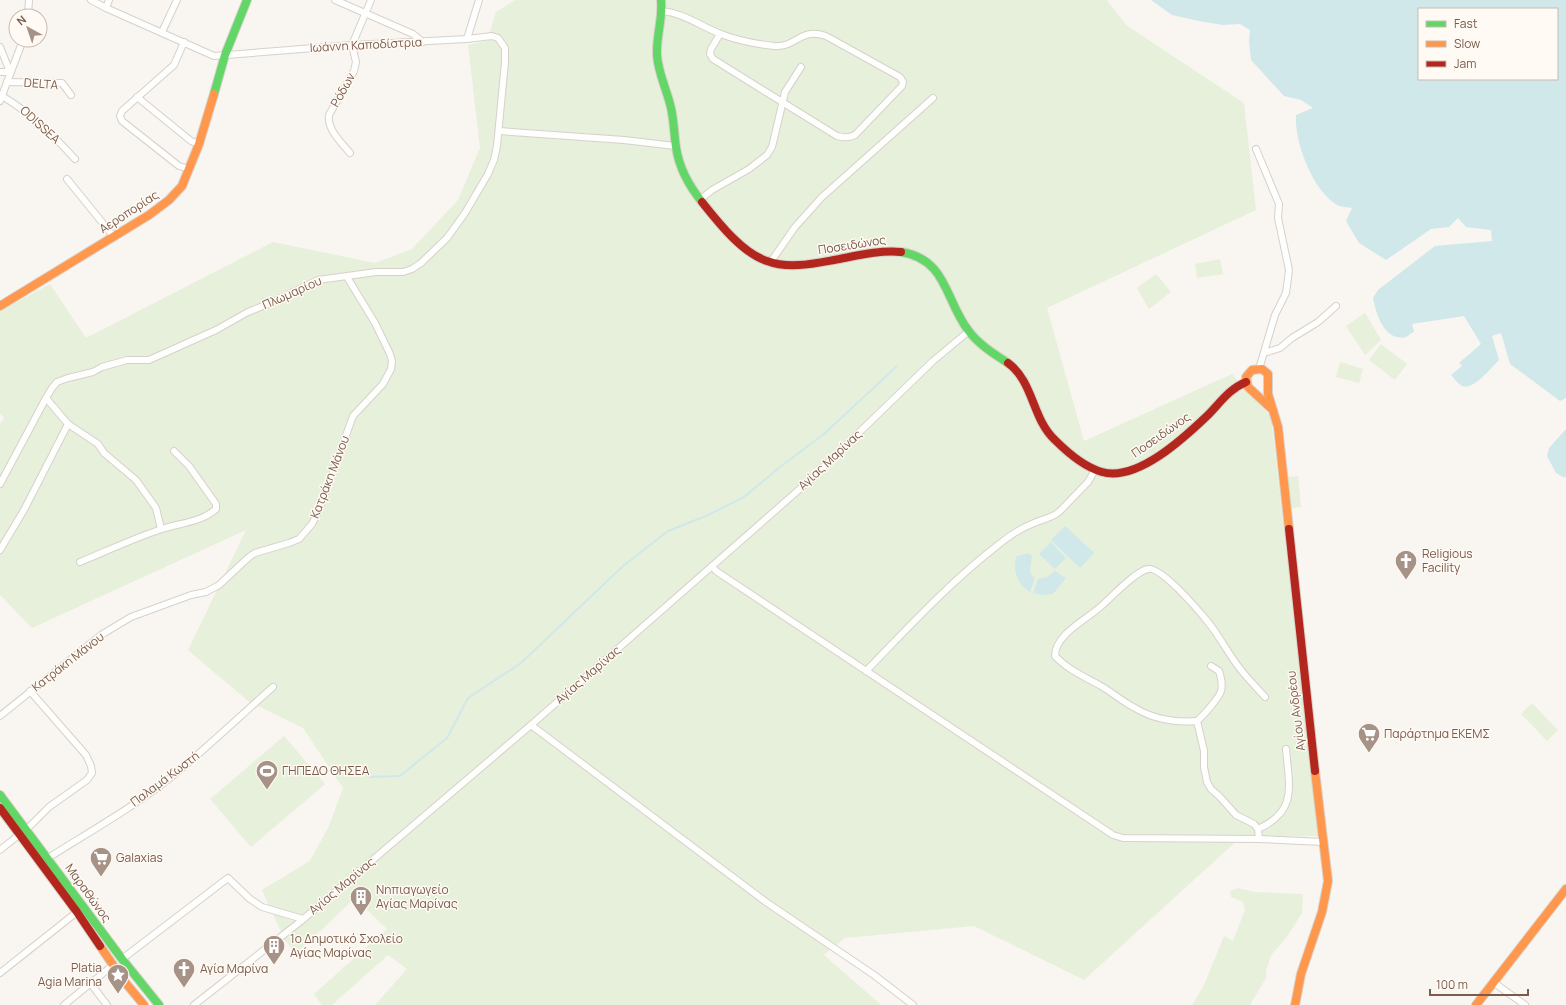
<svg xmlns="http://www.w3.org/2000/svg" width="1566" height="1005" viewBox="0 0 1566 1005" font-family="Manrope,sans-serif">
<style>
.green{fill:#e7f0db}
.water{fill:#d0e8ea;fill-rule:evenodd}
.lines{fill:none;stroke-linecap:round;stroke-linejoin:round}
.stream{stroke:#d0e8ea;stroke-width:2}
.street-casing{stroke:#d7d1cb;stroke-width:8}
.fast-casing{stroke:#d9d2cb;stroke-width:10}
.slow-casing{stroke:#d9d2cb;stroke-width:10}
.jam-casing{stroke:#d9d2cb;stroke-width:10}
.street{stroke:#fefefd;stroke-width:6}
.fast{stroke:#63d668;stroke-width:8}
.slow{stroke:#ff974d;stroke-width:8}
.jam{stroke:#b3261e;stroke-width:8}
.labels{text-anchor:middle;stroke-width:3;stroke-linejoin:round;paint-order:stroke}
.street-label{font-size:12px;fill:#7a5c4d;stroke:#fffaf3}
.poi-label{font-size:12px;fill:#7a5c4d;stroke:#fffaf3;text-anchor:start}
</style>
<rect width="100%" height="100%" fill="#f9f5f0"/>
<!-- green -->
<g class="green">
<path d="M515,0H1107L1126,25L1244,103L1256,210L1047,308L1084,441L1232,374L1271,417L1319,836L1241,837L1084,980L974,926L845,938L824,955L881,1005H375L407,969L388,955L332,1005H322L314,994L387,929L355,898L297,953L285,941L262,890L310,861L329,826L343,788L303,728L248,701L188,650L246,530L32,628L0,595V424L4,418L0,413V311L50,284L86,338L273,242L375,263L412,249L458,200L480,148L468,45L487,41L496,12Z"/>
<path d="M1220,259L1223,274L1197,278L1195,264Z"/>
<path d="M1156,274L1171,292L1149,309L1137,288Z"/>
<path d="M1365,313L1381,340L1365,355L1346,326Z"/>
<path d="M1381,344L1407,364L1395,380L1369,360Z"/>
<path d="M1340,362L1363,369L1359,383L1336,377Z"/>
<path d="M1298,476L1301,507L1284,509L1281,478Z"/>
<path d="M1532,703L1558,730L1547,741L1521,714Z"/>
<path d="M284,736L325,784L251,847L210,799Z"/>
<path d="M1238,888L1254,892L1303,894L1302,913L1286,938L1271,955L1266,971V978L1250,1005H1192L1204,985L1224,936L1233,941L1245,910L1243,902L1231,897L1230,891Z"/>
</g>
<!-- water -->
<g class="water">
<path d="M1151,0H1566V398L1560,401L1510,364L1501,333L1492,336L1499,360C1492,367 1473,391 1462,386C1458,384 1454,378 1451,375L1462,366L1459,363L1481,344L1464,316L1412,324L1414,332C1411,333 1408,336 1406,337C1384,342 1376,313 1373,298L1378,290L1435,246L1492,241L1491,230L1466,227L1458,218L1449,227L1431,229L1386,260L1359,243L1346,221L1352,208C1348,207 1341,207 1337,205C1313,191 1294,142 1296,115L1313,108L1301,100L1284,96L1251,60L1249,41L1250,30L1240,24L1223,25L1199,21L1172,15ZM1419,9H1557V79H1419Z"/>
<path d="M1566,429V475L1565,478L1556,473L1547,456L1549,448Z"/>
<path d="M1065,526L1094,553L1080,568L1051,540Z"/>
<path d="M1051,542L1066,558L1055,569L1039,554Z"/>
<path d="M1028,553L1032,556L1030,571L1032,576L1035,578L1030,592C1018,584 1011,570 1017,556Z"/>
<path d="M1055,571L1066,578L1053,594L1042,595L1033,593L1038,579L1047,577Z"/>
</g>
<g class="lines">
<!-- stream -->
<path class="stream" d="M368,777L400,776L447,738L468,698L521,663L623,566L668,531L706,516L744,497L780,467L824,434L897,366"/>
<!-- street casing -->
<g class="street-casing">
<g id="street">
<path d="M91,0L106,8L214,56L352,45L467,39L479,0"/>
<path d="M335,0L413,34L423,42"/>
<path d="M106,8L109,0"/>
<path d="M662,11C684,13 700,26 721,34C738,41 757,44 774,46C797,48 799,27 826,36L900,77L903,82L902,86L855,135C849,138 844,138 837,136L713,59L710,54L711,49L720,34"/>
<path d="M28,16L29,0"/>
<path d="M162,32L177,0"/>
<path d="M184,42L174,65L122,111L120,116L122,121L179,166L189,169"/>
<path d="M0,47L10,72"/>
<path d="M0,72H10"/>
<path d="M7,82L62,83L71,95"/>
<path d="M2,96C32,114 52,134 75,159"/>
<path d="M137,97L191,141L199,144"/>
<path d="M0,101L23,40"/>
<path d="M499,131L624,140L675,146"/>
<path d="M1256,149L1279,204L1278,218L1289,270L1286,293L1275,315L1259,369"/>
<path d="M350,153C341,142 327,130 329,115L354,71L356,62L352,45L371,0"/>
<path d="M67,179L114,237"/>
<path d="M701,199L712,190L749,169L767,155L772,147L776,130L785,92L801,67"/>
<path d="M770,263L795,227L822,197L933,98"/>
<path d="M1264,353L1280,348L1292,338L1318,322L1336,306"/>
<path d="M46,398L68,424L98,444L104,453L136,480L156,508L161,529"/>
<path d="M0,484L46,398L52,388L57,382L68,378L93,372L102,367L127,360H149L216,330L248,312L268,304L318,280L376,272H403L412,269L421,263L447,238L465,213L488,174L494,160L497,146L505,62V48L498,38L492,36L467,39"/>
<path d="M0,550L24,510L68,424"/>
<path d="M80,562C107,551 134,538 162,529C180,523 202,522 216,509V504L189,466L174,451"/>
<path d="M712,566L716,571L1113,835L1123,838L1259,839L1323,842"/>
<path d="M1211,666L1219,671C1221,677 1223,684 1221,691C1219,698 1203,716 1197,721L1204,751V767L1207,782L1211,789L1220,797L1236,815L1254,824L1258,829L1259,839"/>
<path d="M866,671C908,628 950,582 998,545C1009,536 1021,528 1034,523C1043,519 1052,518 1059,512L1088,482L1095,470"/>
<path d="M0,716L101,635L131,617L191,595L206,592L219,585L249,557L255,553L289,543L299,539L312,524L319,510L353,416L383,384L391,369L392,361L390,354L375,323L347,277"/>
<path d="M1197,721C1176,723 1153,719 1135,708C1123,702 1113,693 1101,686C1085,677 1068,670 1055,656C1055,635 1084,621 1099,608C1110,599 1135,571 1148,569C1161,566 1199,611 1208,622C1220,637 1229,655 1241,670C1248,679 1257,688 1265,697"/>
<path d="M531,725L766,902L874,975L913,1005"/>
<path d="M1258,829C1298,811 1289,786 1286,749"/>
<path d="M26,830L49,807L87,780L92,773L91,766L86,755L30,691"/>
<path d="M0,850L20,834"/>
<path d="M48,858C89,832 132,808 170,778C206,749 239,717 273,687"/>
<path d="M122,959L228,878L250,899L262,907L303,919"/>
<path d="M0,973L77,912"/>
<path d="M1493,982L1525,1005"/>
<path d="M91,984L107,1005"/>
<path d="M64,1005L113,965"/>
<path d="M194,1005L301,921L531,725L810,480L933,361L969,331"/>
</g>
</g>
<!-- fast casing -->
<g class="fast-casing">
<g id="fast">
<path d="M661,0C663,19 656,36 657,55C658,73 667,90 671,108C674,121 674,134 676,147C679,168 689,186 702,202"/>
<path d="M214,94L225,55L247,0"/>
<path d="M901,252C947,259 945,300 968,330C978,344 994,354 1008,363"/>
<path d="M0,795L122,959L159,1005"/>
</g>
</g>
<!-- slow casing -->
<g class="slow-casing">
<g id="slow">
<path d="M0,306L149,215L169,200L182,186L199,144L214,94"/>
<path d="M1273,410L1248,387L1246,377L1252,370L1262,369L1268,374V394L1278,427L1289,529"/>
<path d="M100,946L124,981L144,1005"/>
<path d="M1295,1005L1301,974L1322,912L1328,881L1315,771"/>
<path d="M1476,1005L1566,889"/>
</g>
</g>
<!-- jam casing -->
<g class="jam-casing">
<g id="jam">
<path d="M702,202C718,222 742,253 767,261C788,269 812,264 834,260C856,256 878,250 901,252"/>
<path d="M1008,363C1034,382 1032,419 1055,440C1068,453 1084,467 1102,472C1137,482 1184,438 1208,415C1220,403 1229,389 1246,382"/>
<path d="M1289,529L1315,771"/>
<path d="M0,808L77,912L100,946"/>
</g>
</g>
<!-- street -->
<use href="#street" class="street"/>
<!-- fast -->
<use href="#fast" class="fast"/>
<!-- slow -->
<use href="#slow" class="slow"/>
<!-- jam -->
<use href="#jam" class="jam"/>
</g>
<!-- icons -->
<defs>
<g id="church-pin" transform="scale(1.15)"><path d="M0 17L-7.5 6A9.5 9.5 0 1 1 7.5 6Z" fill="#a69286" stroke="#fffaf3"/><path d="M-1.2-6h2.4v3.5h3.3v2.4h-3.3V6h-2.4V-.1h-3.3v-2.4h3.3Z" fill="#fff"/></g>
<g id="supermarket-pin" transform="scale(1.15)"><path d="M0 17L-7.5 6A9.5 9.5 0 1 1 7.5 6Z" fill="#a69286" stroke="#fffaf3"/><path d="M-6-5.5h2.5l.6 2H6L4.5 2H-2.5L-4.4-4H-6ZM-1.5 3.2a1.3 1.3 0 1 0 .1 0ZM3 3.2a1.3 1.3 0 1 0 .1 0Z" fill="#fff"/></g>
<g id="stadium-pin" transform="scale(1.15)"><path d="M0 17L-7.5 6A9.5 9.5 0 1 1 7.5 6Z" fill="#a69286" stroke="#fffaf3"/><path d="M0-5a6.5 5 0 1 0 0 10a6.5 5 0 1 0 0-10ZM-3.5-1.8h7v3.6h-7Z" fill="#fff"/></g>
<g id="building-pin" transform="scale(1.15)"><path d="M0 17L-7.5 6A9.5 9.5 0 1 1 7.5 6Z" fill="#a69286" stroke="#fffaf3"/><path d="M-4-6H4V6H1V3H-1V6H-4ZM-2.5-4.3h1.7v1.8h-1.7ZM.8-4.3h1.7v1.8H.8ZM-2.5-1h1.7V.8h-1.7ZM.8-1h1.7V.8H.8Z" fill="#fff"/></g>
<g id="sight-pin" transform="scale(1.15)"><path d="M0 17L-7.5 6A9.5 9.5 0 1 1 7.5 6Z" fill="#a69286" stroke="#fffaf3"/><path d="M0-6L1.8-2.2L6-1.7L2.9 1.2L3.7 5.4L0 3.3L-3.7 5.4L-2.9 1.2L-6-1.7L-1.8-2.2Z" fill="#fff"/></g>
</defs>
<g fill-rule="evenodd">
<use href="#church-pin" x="1406" y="561"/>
<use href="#supermarket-pin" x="1369" y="734"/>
<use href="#stadium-pin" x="267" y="771"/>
<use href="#supermarket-pin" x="101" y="858"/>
<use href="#building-pin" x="361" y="897"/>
<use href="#building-pin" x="274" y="946"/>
<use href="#church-pin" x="184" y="969"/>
<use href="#sight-pin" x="118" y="975"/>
</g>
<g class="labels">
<!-- street labels -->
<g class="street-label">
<text transform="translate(366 45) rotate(-3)" y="4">Ιωάννη Καποδίστρια</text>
<text transform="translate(41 84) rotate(4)" y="4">DELTA</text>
<text transform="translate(343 90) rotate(-61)" y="4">Ρόδων</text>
<text transform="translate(40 125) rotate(42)" y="4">ODISSEA</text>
<text transform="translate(129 212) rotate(-33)" y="4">Αεροπορίας</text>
<text transform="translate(852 245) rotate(-9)" y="4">Ποσειδώνος</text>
<text transform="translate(292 293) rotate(-24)" y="4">Πλωμαρίου</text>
<text transform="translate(1161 435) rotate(-35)" y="4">Ποσειδώνος</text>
<text transform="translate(830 460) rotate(-43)" y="4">Αγίας Μαρίνας</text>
<text transform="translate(330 477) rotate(-69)" y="4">Κατράκη Μάνου</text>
<text transform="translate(68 662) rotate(-38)" y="4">Κατράκη Μάνου</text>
<text transform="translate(588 675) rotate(-41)" y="4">Αγίας Μαρίνας</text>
<text transform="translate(1296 711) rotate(-97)" y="4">Αγίου Ανδρέου</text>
<text transform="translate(165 779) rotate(-37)" y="4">Παλαμά Κωστή</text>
<text transform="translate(342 886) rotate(-40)" y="4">Αγίας Μαρίνας</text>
<text transform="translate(88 893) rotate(54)" y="4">Μαραθώνος</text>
</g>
<!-- poi labels -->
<g class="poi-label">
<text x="1422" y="558">Religious<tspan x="1422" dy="14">Facility</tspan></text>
<text x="1384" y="738">Παράρτημα ΕΚΕΜΣ</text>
<text x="282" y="775">ΓΗΠΕΔΟ ΘΗΣΕΑ</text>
<text x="116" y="862">Galaxias</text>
<text x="376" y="894">Νηπιαγωγείο<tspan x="376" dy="14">Αγίας Μαρίνας</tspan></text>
<text x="290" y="943">1ο Δημοτικό Σχολείο<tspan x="290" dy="14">Αγίας Μαρίνας</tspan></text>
<text x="102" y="972" text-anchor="end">Platia<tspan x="102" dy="14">Agia Marina</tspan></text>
<text x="200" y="973">Αγία Μαρίνα</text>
</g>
</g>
<!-- legend -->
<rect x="1418" y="8" width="140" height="72" fill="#fffaf3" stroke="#cabbb1"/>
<rect x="1426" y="21" width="20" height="6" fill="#63d668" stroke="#cabbb1"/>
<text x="1454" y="28" font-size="12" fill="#7a5c4d">Fast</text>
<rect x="1426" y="41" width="20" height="6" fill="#ff974d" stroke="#cabbb1"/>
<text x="1454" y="48" font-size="12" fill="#7a5c4d">Slow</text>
<rect x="1426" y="61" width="20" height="6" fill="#b3261e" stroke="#cabbb1"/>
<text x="1454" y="68" font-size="12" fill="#7a5c4d">Jam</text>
<!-- north arrow -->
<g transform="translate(28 28) rotate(320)"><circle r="19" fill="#fffaf3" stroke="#cabbb1"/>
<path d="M0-3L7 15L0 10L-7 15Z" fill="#a69286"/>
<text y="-6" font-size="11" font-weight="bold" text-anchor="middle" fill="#7a5c4d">N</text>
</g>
<!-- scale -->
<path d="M1430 989v6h98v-6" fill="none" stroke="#7a5c4d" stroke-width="2"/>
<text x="1436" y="989" font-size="12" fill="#7a5c4d" stroke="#fffaf3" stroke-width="3" paint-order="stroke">100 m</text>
</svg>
